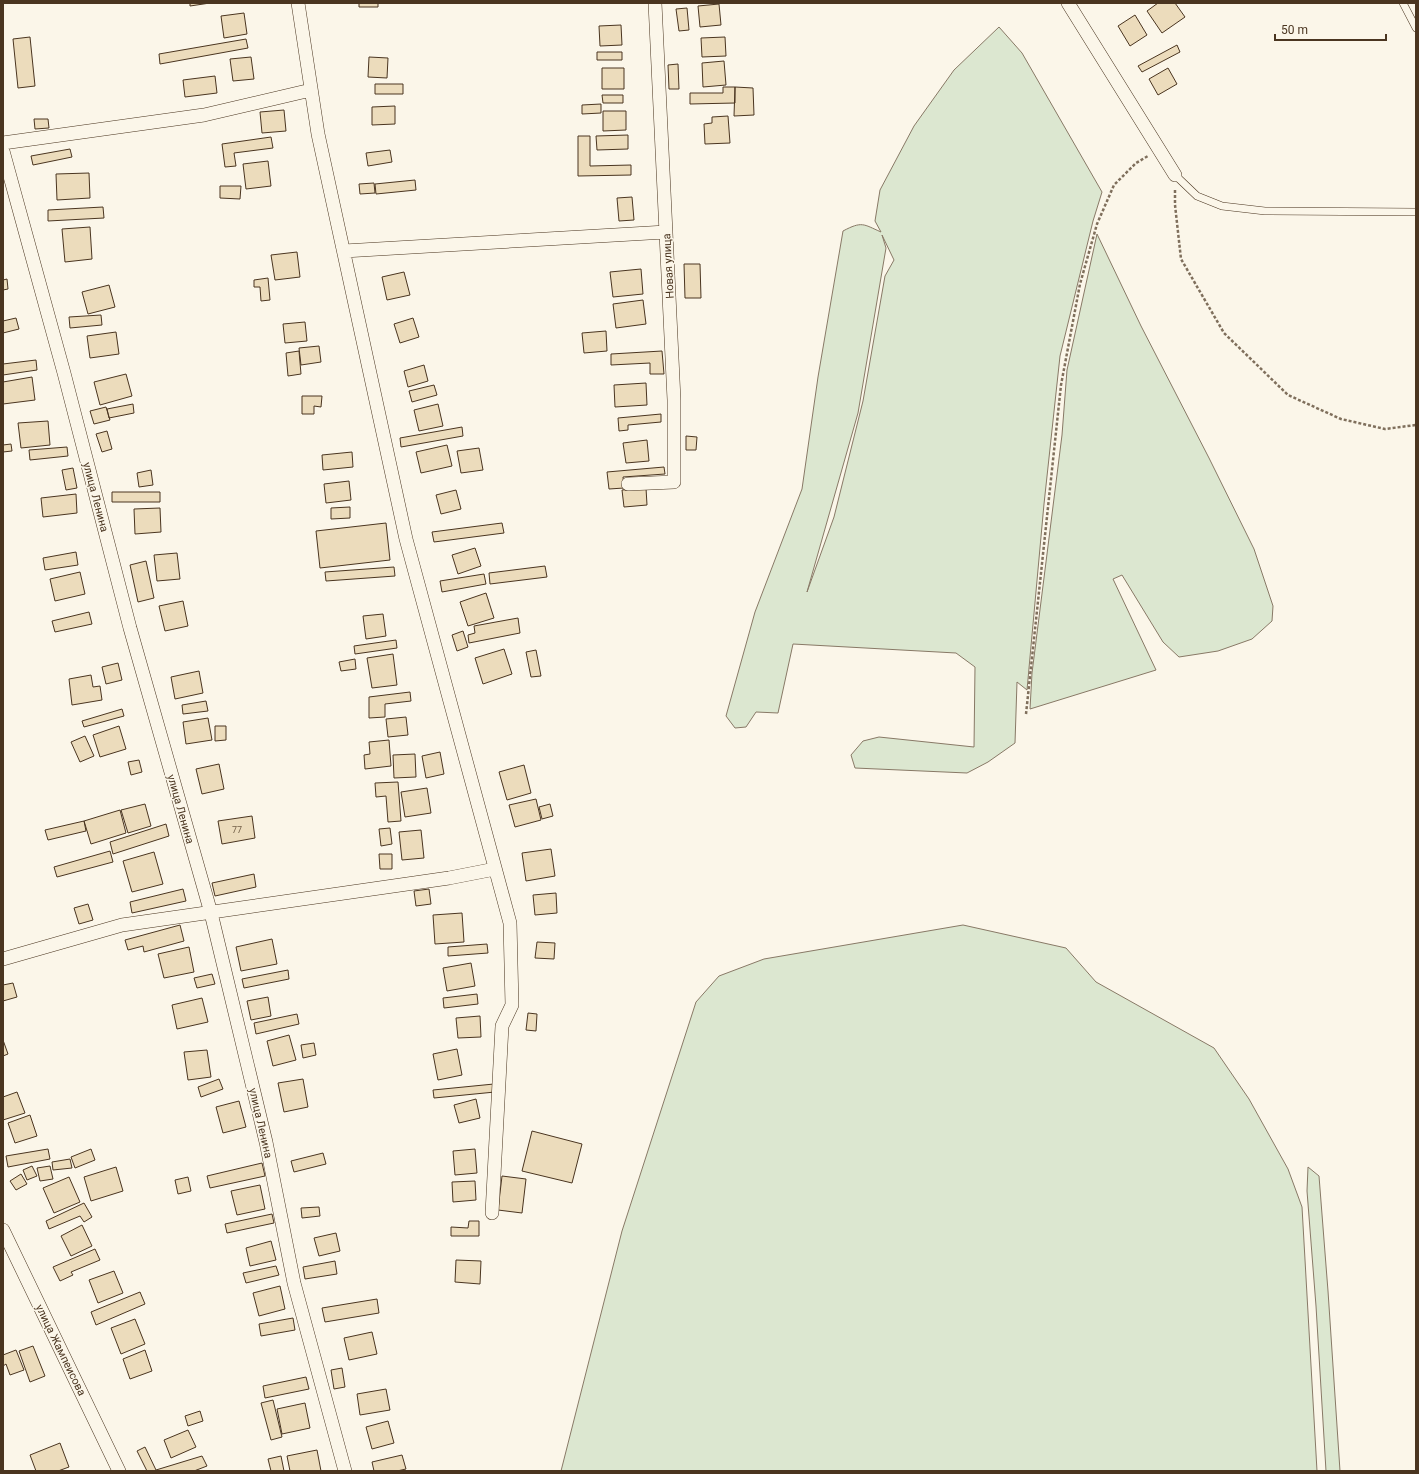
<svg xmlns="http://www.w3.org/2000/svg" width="1419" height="1474" font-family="Roboto,sans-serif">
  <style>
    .green { fill: #dce7d0; stroke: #887966; fill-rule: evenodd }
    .building { fill: #ecdcbc; stroke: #4a3520 }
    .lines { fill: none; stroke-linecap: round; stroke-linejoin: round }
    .lane-casing { stroke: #4a3520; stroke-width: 8 }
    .street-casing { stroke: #4a3520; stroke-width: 14 }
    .path { stroke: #7f6f5c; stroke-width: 2.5; stroke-dasharray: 3 2; stroke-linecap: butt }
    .lane { stroke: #fbf6e9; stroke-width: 7 }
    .street { stroke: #fbf6e9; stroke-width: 13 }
    .labels { text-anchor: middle; stroke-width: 3; stroke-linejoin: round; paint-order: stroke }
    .number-label { font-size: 9px; fill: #725f47 }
    .street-label { font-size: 11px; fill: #4a3520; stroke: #fbf6e9 }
  </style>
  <rect width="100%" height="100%" fill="#fbf6e9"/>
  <path class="green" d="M999 27 1022 53 1102 192 1093 221 1060 356 1044 504 1027 690 1017 682 1015 743 988 762 967 773 855 768 851 755 863 741 879 737 974 747 975 667 956 653 793 644 778 713 756 712 746 727 735 728 726 716 755 612 802 489 818 377 843 231C862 221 863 224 881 232L875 221 880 190 914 126 954 70ZM882 235 894 260 885 276 863 401 834 517 807 592 858 413 886 248Z
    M1097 234 1141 326 1209 458 1254 549 1273 606 1272 621 1252 639 1218 651 1179 657 1163 642 1122 575 1113 579 1156 670 1030 709 1032 673 1062 435 1067 370Z
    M963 925 1066 948 1096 982 1214 1048 1249 1099 1288 1169 1302 1207 1317 1471H561L622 1231 696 1002 719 976 764 959Z
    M1308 1167 1319 1176 1328 1291 1340 1471H1326L1316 1306 1307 1191Z"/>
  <path class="building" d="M190 3H210L190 6Z
    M359 3H378V7H359Z
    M1158 3H1175L1185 17 1162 33 1147 11Z
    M719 4 721 25 700 27 698 6Z
    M687 8 689 30 679 31 676 9Z
    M244 13 247 34 224 38 221 16Z
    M1135 15 1147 35 1130 46 1118 26Z
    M621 25 622 45 600 46 599 26Z
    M30 37 35 86 18 88 13 39Z
    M725 37 726 56 702 57 701 38Z
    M246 39 248 48 160 64 159 54Z
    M1177 45 1180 52 1142 72 1138 66Z
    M597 52H622V60H597Z
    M251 57 254 79 233 81 230 59Z
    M369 57 388 58 387 78 368 77Z
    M724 61 726 85 703 87 702 63Z
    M678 64 679 89H669L668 65Z
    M602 68H624V89H602Z
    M1168 68 1177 84 1158 95 1149 79Z
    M215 76 217 93 185 97 183 80Z
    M375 84H403V94H375Z
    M723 87H735V103L690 104V93H723Z
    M735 87 753 88 754 115 734 116Z
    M602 95H623V103H603Z
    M601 104V113L582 114V105Z
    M395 106V124L372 125V107Z
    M284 110 286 131 262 133 260 112Z
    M603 111H626V130L603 131Z
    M728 116 730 143 705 144 704 124 712 123V117Z
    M34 119H48L49 128 35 129Z
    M628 135V149L597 150 596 136Z
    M578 136H590V166L631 165V175L578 176Z
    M271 137 273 148 234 153 236 166 225 167 222 144Z
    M70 149 72 157 33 165 31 156Z
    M390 150 392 162 368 166 366 153Z
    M268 161 271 186 246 189 243 164Z
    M89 173 90 198 57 200 56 174Z
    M415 180 416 190 376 194 375 184Z
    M374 183 375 193 360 194 359 184Z
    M220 186H241L240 199 220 198Z
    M632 197 634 220 619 221 617 198Z
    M103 207 104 218 48 221V210Z
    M90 227 92 259 65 262 62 229Z
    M297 252 300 277 275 280 271 255Z
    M684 264H700L701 298H685Z
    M641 269 643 294 613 297 610 272Z
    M404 272 410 295 387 300 382 277Z
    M268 278 270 300 261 301 260 287H254V280Z
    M7 279 8 289 3 290V280Z
    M109 285 115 307 88 314 82 292Z
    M643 300 646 324 616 328 613 304Z
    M101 315 102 325 70 328 69 317Z
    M16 318 19 329 3 333V321Z
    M413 318 419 337 400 343 394 324Z
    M305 322 307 341 285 343 283 324Z
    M606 331 607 351 584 353 582 333Z
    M116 332 119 354 90 358 87 336Z
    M319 346 321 362 301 365 299 348Z
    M299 351 301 374 288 376 286 353Z
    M662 351 664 374H650V363L611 365V354Z
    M36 360 37 370 3 375V364Z
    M424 365 428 381 408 387 404 371Z
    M126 374 132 396 100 405 94 382Z
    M32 377 35 400 3 404V382Z
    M646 383 647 405 615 407 614 385Z
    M434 385 437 395 412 402 409 391Z
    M302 396H322L321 407 314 406V414H302Z
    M133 404 134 413 109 418 107 409Z
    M438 404 443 426 419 431 414 410Z
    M106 407 110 420 94 424 90 411Z
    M661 414V422L628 425V430L619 431 618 418Z
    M48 421 50 445 21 448 18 423Z
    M462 427 463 436 401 447 400 438Z
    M107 431 112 449 102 452 96 434Z
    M686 436 697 437 696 450H686Z
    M647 440 649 461 626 463 623 443Z
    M11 444 12 451 3 452V445Z
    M447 445 452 466 421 473 416 452Z
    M67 447 68 456 30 460 29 450Z
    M479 448 483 470 461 473 457 451Z
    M352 452 353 467 323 470 322 455Z
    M664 467 665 474 623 477 624 488 609 489 607 472Z
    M73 468 77 488 66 490 62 470Z
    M151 470 153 485 139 487 137 473Z
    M349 481 351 500 326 503 324 484Z
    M646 488 647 505 624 507 622 490Z
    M456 490 461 509 441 514 436 495Z
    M112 492H160V502H112Z
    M76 494 77 513 43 517 41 498Z
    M350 507V518L331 519V508Z
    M160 508 161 532 135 534 134 509Z
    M386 523 390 560 320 568 316 531Z
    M502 523 504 533 434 542 432 532Z
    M475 548 481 566 458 574 452 555Z
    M76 552 78 565 45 570 43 558Z
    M177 553 180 579 157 581 154 555Z
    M146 561 154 598 138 602 130 565Z
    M545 566 547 577 490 584 489 573Z
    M394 567 395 576 326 581 325 572Z
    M80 572 85 594 55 601 50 579Z
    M484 574 486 584 442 592 440 581Z
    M486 593 494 618 468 626 460 602Z
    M183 601 188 626 165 631 159 606Z
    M89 612 92 624 55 632 52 621Z
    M383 614 386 636 366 639 363 616Z
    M518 618 520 633 469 643 468 635 475 633 474 626Z
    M463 631 468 647 457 651 452 635Z
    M396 640 397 648 355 654 354 646Z
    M504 649 512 674 483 684 475 658Z
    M536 650 541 676 531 677 526 652Z
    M393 654 397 685 372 688 367 658Z
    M355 659 356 669 341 671 339 662Z
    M118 663 122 680 106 684 102 667Z
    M199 671 203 693 175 699 171 677Z
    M91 675 93 687 100 686 102 700 72 705 69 679Z
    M410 692 411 701 385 704V717L369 718V697Z
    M206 701 208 711 183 714 182 705Z
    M122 709 124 716 84 727 82 721Z
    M406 717 408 735 388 737 386 719Z
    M208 718 212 740 186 744 183 722Z
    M119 726 126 749 100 757 93 735Z
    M215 726H226V740L215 741Z
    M85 736 94 756 80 762 71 742Z
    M389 740 391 766 365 769 364 755 370 754 369 742Z
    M440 752 444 774 426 778 422 756Z
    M415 754 416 777 394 778 393 755Z
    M139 760 142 772 131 775 128 762Z
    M219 764 224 789 202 794 196 769Z
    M524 765 531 793 507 800 499 772Z
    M398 782 401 821 388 822 386 796 376 797 375 783Z
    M427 788 431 813 405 817 401 792Z
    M536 799 541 820 515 827 509 805Z
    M145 804 151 826 128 833 121 810Z
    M550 804 553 816 542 819 539 807Z
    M120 810 126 833 91 844 84 821Z
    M252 816 255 838 222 844 218 821Z
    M84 821 86 831 48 840 45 830Z
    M166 824 169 836 113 854 110 842Z
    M390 828 392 844 381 846 379 829Z
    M421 830 424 858 402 860 399 832Z
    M551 849 555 876 526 881 522 853Z
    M110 851 113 862 57 877 54 867Z
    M154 852 163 884 132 892 123 861Z
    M379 854H392V869H380Z
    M254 874 256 887 215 896 212 883Z
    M183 889 186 901 132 913 130 902Z
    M429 889 431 904 416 906 414 891Z
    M556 893 557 913 535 915 533 895Z
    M88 904 93 920 79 924 74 908Z
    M462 913 464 942 435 944 433 915Z
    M180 925 184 941 144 952 143 946 128 950 125 940Z
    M272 939 277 964 241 971 236 947Z
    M537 942 555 943 554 959 535 958Z
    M487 944 488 953 448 956V947Z
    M189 947 194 972 164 978 158 954Z
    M471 963 475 986 447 991 443 968Z
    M288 970 289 979 244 988 242 979Z
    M212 974 215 984 197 988 194 978Z
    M13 983 17 997 3 1001V985Z
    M477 994 478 1004 444 1008 443 998Z
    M268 997 271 1016 251 1020 247 1001Z
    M202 998 208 1022 177 1029 172 1005Z
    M528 1013 537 1014 536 1031 526 1030Z
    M297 1014 299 1024 256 1034 254 1023Z
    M480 1016 481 1037 458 1038 456 1018Z
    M289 1035 296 1060 273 1066 267 1041Z
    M3 1040 8 1054 3 1056Z
    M314 1043 316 1055 303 1058 301 1045Z
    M457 1049 462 1075 438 1080 433 1054Z
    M207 1050 211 1077 188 1080 184 1052Z
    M219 1079 223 1089 201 1097 198 1087Z
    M303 1079 308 1107 284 1112 278 1083Z
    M494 1084 495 1092 434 1098 433 1090Z
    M17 1092 25 1113 3 1120V1097Z
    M476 1099 480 1118 459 1123 454 1105Z
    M239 1101 246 1127 223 1133 216 1107Z
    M30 1115 37 1136 15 1143 8 1123Z
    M532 1131 582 1144 572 1183 522 1171Z
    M48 1149 50 1159 8 1167 6 1156Z
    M91 1149 95 1160 75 1168 71 1157Z
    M475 1149 477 1173 455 1175 453 1151Z
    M323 1153 326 1164 294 1172 291 1161Z
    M70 1159 72 1168 53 1170 52 1162Z
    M262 1163 265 1176 210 1188 207 1176Z
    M32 1166 37 1176 27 1180 23 1170Z
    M50 1166 53 1179 40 1181 37 1168Z
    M116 1167 123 1191 91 1201 84 1177Z
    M21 1174 27 1184 16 1190 10 1181Z
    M502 1176 526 1179 522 1213 498 1210Z
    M69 1177 80 1202 54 1213 43 1188Z
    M188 1177 191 1191 178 1194 175 1180Z
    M475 1181 476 1200 453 1202 452 1182Z
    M260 1185 265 1209 237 1215 231 1191Z
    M84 1203 92 1217 84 1222 80 1216 49 1229 46 1221Z
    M319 1207 320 1216 302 1218 301 1208Z
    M272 1214 274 1223 227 1233 225 1224Z
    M469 1221H479V1236H451V1227L468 1228Z
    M82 1225 92 1246 71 1256 61 1236Z
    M336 1233 340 1251 319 1256 314 1238Z
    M271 1241 276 1260 250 1266 246 1248Z
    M95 1249 100 1260 71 1272 73 1275 60 1281 53 1267Z
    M456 1260 481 1261 480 1284 455 1282Z
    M335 1261 337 1274 305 1279 303 1267Z
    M276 1266 279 1275 246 1283 243 1273Z
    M114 1271 123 1293 98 1303 89 1280Z
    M280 1286 285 1309 259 1316 253 1293Z
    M140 1292 145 1304 96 1325 91 1312Z
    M377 1299 379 1313 325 1322 322 1308Z
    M293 1318 295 1330 261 1336 259 1324Z
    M135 1319 145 1344 121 1354 111 1328Z
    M372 1332 377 1354 349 1360 344 1338Z
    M33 1346 45 1376 30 1382 19 1351Z
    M16 1350 24 1370 10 1375 6 1364 3 1366V1355Z
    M145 1350 152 1371 130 1379 123 1359Z
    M342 1368 345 1387 334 1389 331 1370Z
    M306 1377 309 1389 265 1398 263 1386Z
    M386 1389 390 1410 360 1415 357 1394Z
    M273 1400 282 1437 271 1440 261 1403Z
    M305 1403 310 1428 282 1434 277 1409Z
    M200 1411 203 1421 188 1426 185 1416Z
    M388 1421 394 1443 372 1449 366 1427Z
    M188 1430 196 1447 171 1458 164 1440Z
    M60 1443 69 1467 58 1471H36L30 1455Z
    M145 1447 156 1470 202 1456 207 1466 194 1471H147L137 1451Z
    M317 1450 321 1471H290L287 1456Z
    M402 1455 406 1469 397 1471H374L372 1462Z
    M281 1456 284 1471H271L268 1459Z"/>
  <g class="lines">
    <defs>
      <path id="lane" d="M1403 3 1416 28
        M1175 175 1197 196 1222 206 1265 211 1416 212"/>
      <path id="street" d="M298 3 318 134 406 539 510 923 512 1005 502 1026 492 1213
        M1068 3 1175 175
        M3 143 204 115 311 90
        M3 151 64 373 130 628 211 913 266 1142 294 1283 345 1471
        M344 251 666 232
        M628 484 674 482V400L655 3
        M3 959 122 925 449 878 495 869
        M3 1230 119 1471"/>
    </defs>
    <use href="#lane" class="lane-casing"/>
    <use href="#street" class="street-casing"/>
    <path class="path" d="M1175 190V205L1181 259 1224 333 1288 395 1341 419 1385 429 1416 425
      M1026 714 1061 385 1080 284 1097 224 1114 185 1136 163 1148 156"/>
    <use href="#lane" class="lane"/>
    <use href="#street" class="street"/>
  </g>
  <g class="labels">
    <g class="number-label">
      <text x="237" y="833">77</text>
    </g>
    <g class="street-label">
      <text transform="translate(668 266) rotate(-93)" y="4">Новая улица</text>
      <text transform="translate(96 497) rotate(75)" y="4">улица Ленина</text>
      <text transform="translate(181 809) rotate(74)" y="4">улица Ленина</text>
      <text transform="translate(261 1123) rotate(77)" y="4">улица Ленина</text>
      <text transform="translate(61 1350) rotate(64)" y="4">улица Жампеисова</text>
    </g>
  </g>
  <rect width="1419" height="1474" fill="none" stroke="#4a3520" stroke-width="8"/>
  <path d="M1275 34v6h111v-6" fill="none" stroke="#4a3520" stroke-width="2"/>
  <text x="1281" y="34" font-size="12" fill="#4a3520" stroke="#fbf6e9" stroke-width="3" paint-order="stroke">50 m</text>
</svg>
